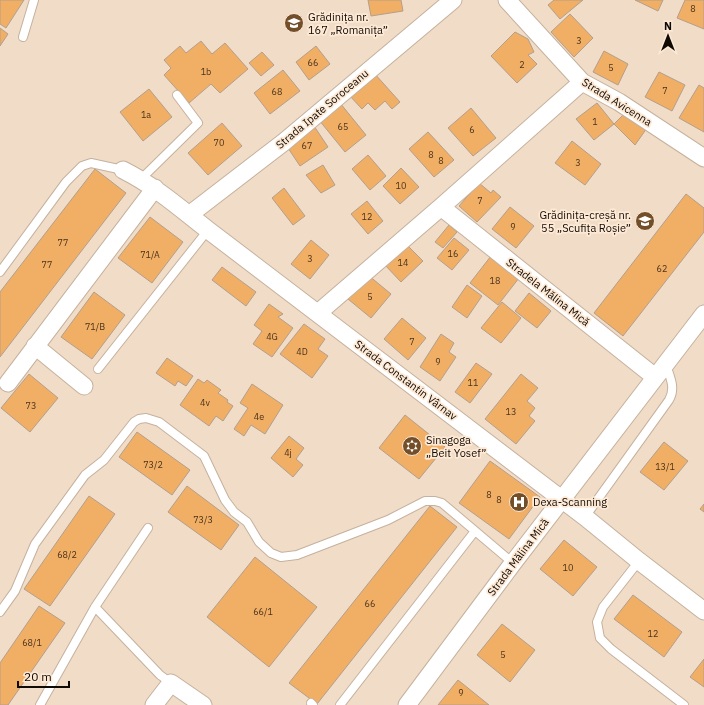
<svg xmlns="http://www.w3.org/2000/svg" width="704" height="705" font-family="'IBM Plex Sans',sans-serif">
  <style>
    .building { fill: #f1ae65; stroke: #b39f8c }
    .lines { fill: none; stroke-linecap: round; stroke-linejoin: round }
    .lane-casing { stroke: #c5b19d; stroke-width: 10 }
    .street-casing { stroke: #c5b19d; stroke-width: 19 }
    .lane { stroke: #fff; stroke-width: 8 }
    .street { stroke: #fff; stroke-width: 17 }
    .labels { text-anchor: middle; stroke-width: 3.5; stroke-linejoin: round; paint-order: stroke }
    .number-label { font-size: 9px; fill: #48331c }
    .poi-label { font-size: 11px; fill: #100a04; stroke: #fee9d5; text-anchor: start }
    .street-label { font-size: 11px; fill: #100a04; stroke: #fee9d5 }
  </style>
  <rect width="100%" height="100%" fill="#f1dcc8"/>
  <path class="building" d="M0 0H24L6 28 0 24Z
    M368 0H401L403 11 371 16Z
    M554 0H583L560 19 548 5Z
    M635 0H663L658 11Z
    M685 0H704V29L677 18Z
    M570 14 593 38 574 57 551 32Z
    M0 28 8 34 0 46Z
    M515 32 528 39 534 52 528 55 537 64 517 83 491 56Z
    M201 41 212 54 225 43 248 69 220 93 211 84 189 103 164 75 171 68 164 60 180 46 186 53Z
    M316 46 330 64 309 80 296 62Z
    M604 51 628 64 618 85 593 72Z
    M262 52 274 65 261 76 249 63Z
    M283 70 300 91 270 114 254 93Z
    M659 72 685 85 672 111 645 97Z
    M374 73 400 102 392 109 385 101 375 110 368 103 362 109 349 95Z
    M699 85 704 88V132L679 118Z
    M149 89 172 117 143 141 120 112Z
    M340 103 366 135 345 152 319 120Z
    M597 103 614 124 594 140 576 119Z
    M471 108 496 138 473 156 448 128Z
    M624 114 647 128 635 145 614 124Z
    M222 123 242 146 208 175 188 153Z
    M314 126 328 147 300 166 286 145Z
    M428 132 454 160 434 177 409 149Z
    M572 141 601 164 585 185 555 163Z
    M368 155 386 176 370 190 352 169Z
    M323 165 335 185 321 193 306 175Z
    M401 168 419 187 400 204 383 186Z
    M95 169 126 193 0 357V292Z
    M479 183 491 193 493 190 501 197 477 222 459 206Z
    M284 188 305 216 293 225 272 198Z
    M686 194 704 208V232L623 336 594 313Z
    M367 201 383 221 368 234 351 214Z
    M510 207 534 226 516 248 492 229Z
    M150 217 183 242 152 283 118 258Z
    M449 225 457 232 443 248 435 242Z
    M454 238 469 250 452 270 437 258Z
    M311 240 329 255 310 279 291 264Z
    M406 244 423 261 401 282 384 264Z
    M491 256 519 278 498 305 470 283Z
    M222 267 256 292 246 306 212 280Z
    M368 275 391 294 371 318 348 299Z
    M467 285 482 296 467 318 452 307Z
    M94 292 125 315 92 359 61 337Z
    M529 293 551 311 537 328 515 311Z
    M502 302 521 318 501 343 481 328Z
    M269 304 283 314 278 317 293 328 272 357 253 344 262 331 254 325Z
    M402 318 426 338 408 360 384 339Z
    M304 324 325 339 318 349 328 356 312 378 280 354Z
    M441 334 454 343 449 352 456 357 440 381 420 367Z
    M167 358 193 376 186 386 178 381 175 386 156 373Z
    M476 363 492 374 470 403 455 392Z
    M29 374 58 398 30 432 1 408Z
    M521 374 538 388 527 401 535 408 529 416 535 421 516 444 485 419Z
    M198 379 204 383 207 380 221 390 218 393 228 400 227 402 233 406 223 421 216 416 209 426 180 405Z
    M252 384 283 405 265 434 251 425 244 436 234 429 248 408 240 403Z
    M405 415 445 447 419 479 379 448Z
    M137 432 190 470 172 495 119 457Z
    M289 436 304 448 296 459 303 465 293 477 271 458Z
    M664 442 688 461 664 490 640 472Z
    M490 461 540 497 509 539 459 503Z
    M187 486 239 525 221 550 168 512Z
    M89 496 115 514 50 606 24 589Z
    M704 504V512L700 509Z
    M430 506 457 527 317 704 289 683Z
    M564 540 597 567 573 596 540 569Z
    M255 557 317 607 269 667 207 617Z
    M633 595 682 632 664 657 614 619Z
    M39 606 65 623 8 705H0V663Z
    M502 624 535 650 510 682 477 655Z
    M704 659V687L690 677Z
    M458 680 489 705H438Z"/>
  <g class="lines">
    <defs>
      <path id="lane" d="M23 37 34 0
        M141 179 198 123 177 95
        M0 272 66 182 82 166 91 163 123 170
        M98 369 208 230
        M585 517 669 400C676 388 670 377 666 365
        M639 561 603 607 597 622 600 638 611 649 684 705
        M95 607 160 675 171 683
        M0 612 15 591 35 544 85 475 104 460 134 422 139 419 146 418 159 422 204 456 225 500 234 512 247 522 259 542 271 553 281 557 297 555 388 520 425 501H435L442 503 513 563
        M311 703 313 705
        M40 705 95 607 148 528
        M340 705 475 531"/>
      <path id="street" d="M507 0 582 82 619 102 704 158
        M123 170C155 186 181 209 208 230L585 517 639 561 704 611
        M441 207 655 377
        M189 215 284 142 453 0
        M318 313 441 207 582 82
        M35 346 84 386
        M8 383 155 188
        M154 705 171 683 203 705
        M407 705 513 563 704 314"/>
    </defs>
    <use href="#lane" class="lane-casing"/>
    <use href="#street" class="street-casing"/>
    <use href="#lane" class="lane"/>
    <use href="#street" class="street"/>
  </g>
  <defs>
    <symbol id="school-disc" viewBox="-11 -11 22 22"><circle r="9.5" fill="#734f29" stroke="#fee9d5"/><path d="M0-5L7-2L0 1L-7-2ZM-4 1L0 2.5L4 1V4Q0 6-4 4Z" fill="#fff"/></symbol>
    <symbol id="synagogue-disc" viewBox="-11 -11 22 22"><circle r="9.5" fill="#734f29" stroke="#fee9d5"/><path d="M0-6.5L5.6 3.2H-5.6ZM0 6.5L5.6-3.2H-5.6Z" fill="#fff"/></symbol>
    <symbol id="hospital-disc" viewBox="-11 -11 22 22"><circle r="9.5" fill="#734f29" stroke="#fee9d5"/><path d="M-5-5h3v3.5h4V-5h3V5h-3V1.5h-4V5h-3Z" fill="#fff"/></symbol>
  </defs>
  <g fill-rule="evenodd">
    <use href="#school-disc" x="283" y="12" width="22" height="22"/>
    <use href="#school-disc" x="634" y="210" width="22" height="22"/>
    <use href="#synagogue-disc" x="401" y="435" width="22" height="22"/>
    <use href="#hospital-disc" x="508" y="491" width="22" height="22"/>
  </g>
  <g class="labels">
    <g class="number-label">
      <text x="693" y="12">8</text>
      <text x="579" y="44">3</text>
      <text x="313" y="66">66</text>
      <text x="522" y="68">2</text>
      <text x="611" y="71">5</text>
      <text x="206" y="75">1b</text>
      <text x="665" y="94">7</text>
      <text x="277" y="95">68</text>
      <text x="146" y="118">1a</text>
      <text x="595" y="125">1</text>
      <text x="343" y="130">65</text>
      <text x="472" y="133">6</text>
      <text x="219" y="146">70</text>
      <text x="307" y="149">67</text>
      <text x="431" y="158">8</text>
      <text x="441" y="164">8</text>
      <text x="578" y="166">3</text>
      <text x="401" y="189">10</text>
      <text x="480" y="204">7</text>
      <text x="367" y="220">12</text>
      <text x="513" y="230">9</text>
      <text x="63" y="246">77</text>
      <text x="453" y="257">16</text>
      <text x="150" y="258">71/A</text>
      <text x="310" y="262">3</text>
      <text x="403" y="266">14</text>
      <text x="47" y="268">77</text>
      <text x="662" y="272">62</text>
      <text x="495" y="284">18</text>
      <text x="370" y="300">5</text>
      <text x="95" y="330">71/B</text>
      <text x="272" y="340">4G</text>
      <text x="412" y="345">7</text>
      <text x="302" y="355">4D</text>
      <text x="438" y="365">9</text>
      <text x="473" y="386">11</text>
      <text x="205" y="406">4v</text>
      <text x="31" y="409">73</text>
      <text x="511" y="415">13</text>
      <text x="259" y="420">4e</text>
      <text x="288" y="456">4j</text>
      <text x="153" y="468">73/2</text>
      <text x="665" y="470">13/1</text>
      <text x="489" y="498">8</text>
      <text x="499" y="503">8</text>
      <text x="203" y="523">73/3</text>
      <text x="67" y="558">68/2</text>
      <text x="568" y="571">10</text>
      <text x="370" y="607">66</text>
      <text x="263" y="615">66/1</text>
      <text x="653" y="637">12</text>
      <text x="32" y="646">68/1</text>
      <text x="503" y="658">5</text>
      <text x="461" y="696">9</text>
    </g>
    <g class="poi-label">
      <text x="308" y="21">Grădinița nr.<tspan x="308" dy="13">167 „Romanița”</tspan></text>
      <text x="631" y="219" text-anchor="end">Grădinița-creșă nr.<tspan x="631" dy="13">55 „Scufița Roșie”</tspan></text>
      <text x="426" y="444">Sinagoga<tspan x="426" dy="13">„Beit Yosef”</tspan></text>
      <text x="533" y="506">Dexa-Scanning</text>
    </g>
    <g class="street-label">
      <text transform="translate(617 102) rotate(32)" y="4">Strada Avicenna</text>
      <text transform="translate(322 109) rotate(-40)" y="4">Strada Ipate Soroceanu</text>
      <text transform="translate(548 292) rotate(38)" y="4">Stradela Mălina Mică</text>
      <text transform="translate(406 380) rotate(37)" y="4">Strada Constantin Vârnav</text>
      <text transform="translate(518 557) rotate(-53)" y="4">Strada Mălina Mică</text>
    </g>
  </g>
  <g transform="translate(668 36)" stroke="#fee9d5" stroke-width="3" paint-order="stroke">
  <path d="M0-3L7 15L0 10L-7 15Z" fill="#100a04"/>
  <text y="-6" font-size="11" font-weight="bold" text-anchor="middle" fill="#100a04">N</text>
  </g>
  <path d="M18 681v6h51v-6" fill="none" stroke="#100a04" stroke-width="2"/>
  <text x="24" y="681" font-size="12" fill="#100a04" stroke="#fee9d5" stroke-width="3" paint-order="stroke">20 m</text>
</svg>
